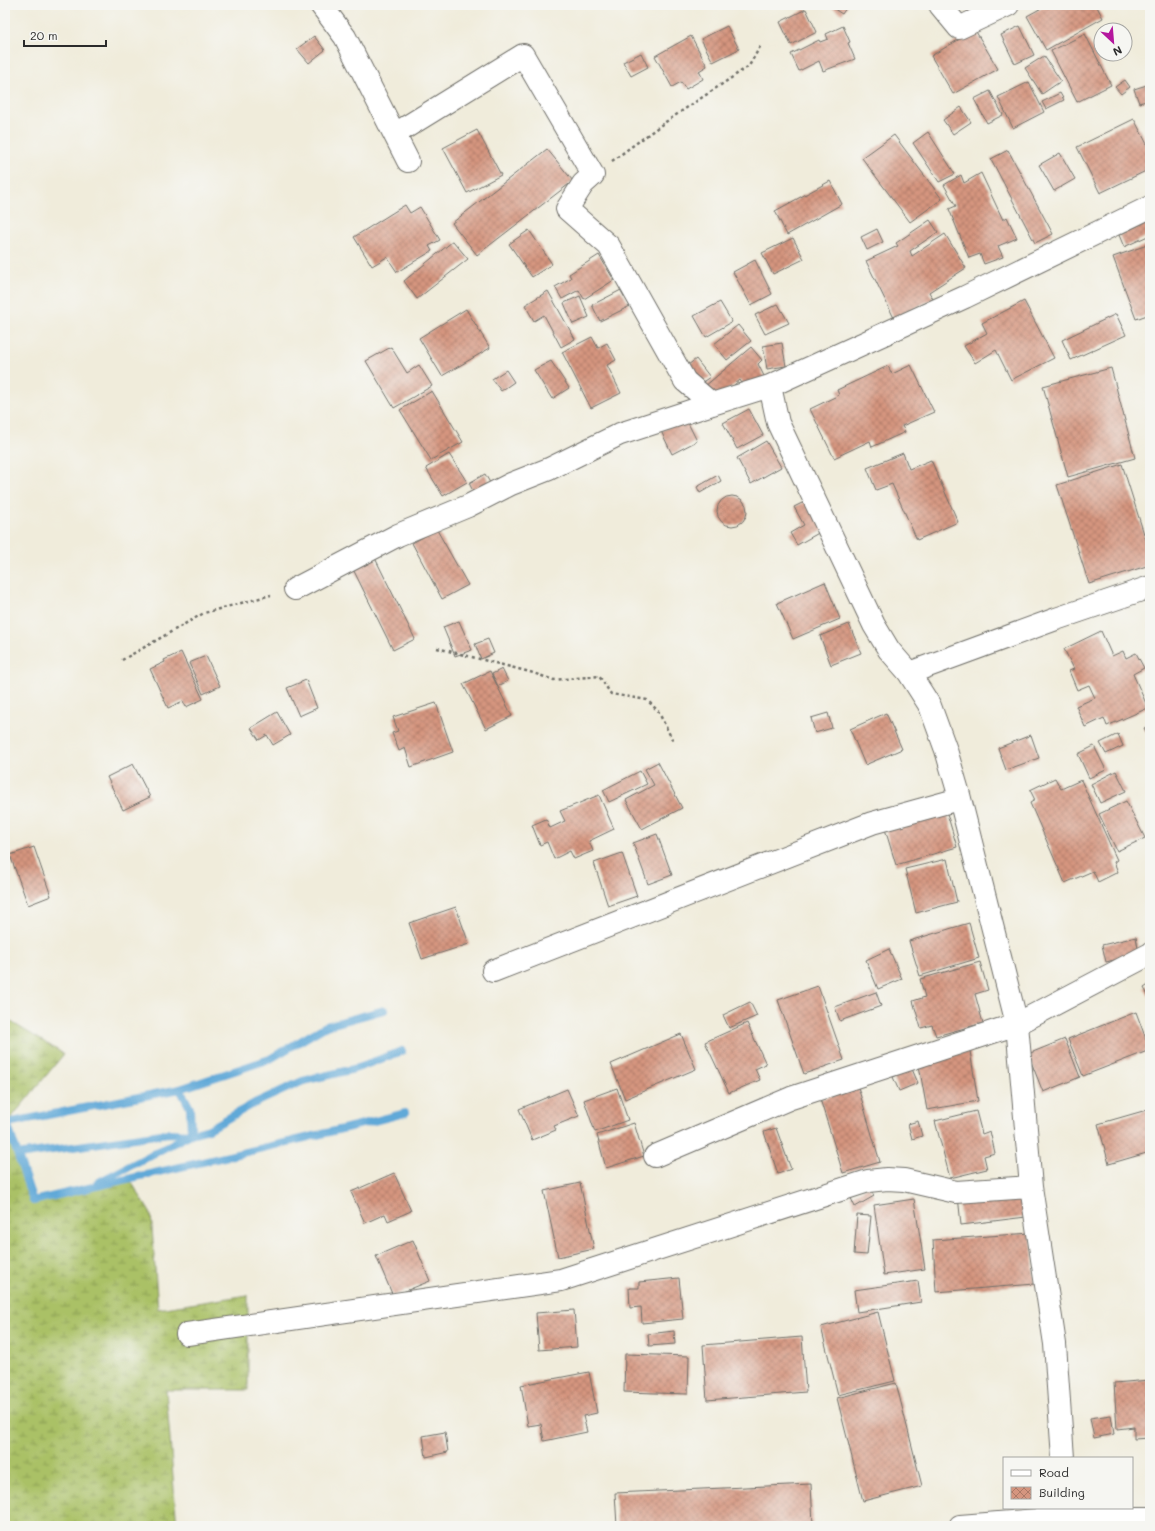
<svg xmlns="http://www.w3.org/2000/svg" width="1155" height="1531" font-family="Mali,sans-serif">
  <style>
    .wetland { fill: url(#wetland-marsh); stroke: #6a7648 }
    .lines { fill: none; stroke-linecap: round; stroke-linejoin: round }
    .stream { stroke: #61a9d8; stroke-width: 8 }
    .building { fill: url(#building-cross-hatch) }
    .street-casing { stroke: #706f69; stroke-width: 24 }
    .path { stroke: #706f69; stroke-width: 2.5; stroke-dasharray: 3 3; stroke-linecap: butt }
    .street { stroke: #fff; stroke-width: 22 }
  </style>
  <defs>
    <pattern id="wetland-marsh" width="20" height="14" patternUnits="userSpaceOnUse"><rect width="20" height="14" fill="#aac166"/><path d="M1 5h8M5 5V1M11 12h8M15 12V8" fill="none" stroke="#8b9d54"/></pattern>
    <pattern id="building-cross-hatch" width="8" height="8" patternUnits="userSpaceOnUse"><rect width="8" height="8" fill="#d5957f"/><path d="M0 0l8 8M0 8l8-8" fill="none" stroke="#ad7a68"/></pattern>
  </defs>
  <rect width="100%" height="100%" fill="#f6f6f2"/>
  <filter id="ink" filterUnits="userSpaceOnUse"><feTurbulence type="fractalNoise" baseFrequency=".025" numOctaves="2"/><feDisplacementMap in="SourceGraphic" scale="8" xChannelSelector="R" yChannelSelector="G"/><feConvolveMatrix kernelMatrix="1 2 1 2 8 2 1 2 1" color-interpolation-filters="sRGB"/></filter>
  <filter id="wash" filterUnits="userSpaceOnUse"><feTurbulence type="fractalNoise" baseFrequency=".012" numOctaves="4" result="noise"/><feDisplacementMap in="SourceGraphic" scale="16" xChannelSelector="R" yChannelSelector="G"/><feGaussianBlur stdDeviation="0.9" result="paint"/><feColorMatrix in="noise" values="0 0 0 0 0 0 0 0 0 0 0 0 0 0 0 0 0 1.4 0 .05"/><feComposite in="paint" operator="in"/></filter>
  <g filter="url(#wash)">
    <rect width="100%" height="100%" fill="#f0ecdb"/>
    <path class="wetland" d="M5 1016 13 1023 64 1054 7 1123 33 1201 129 1178 151 1214 158 1309 248 1295V1390H166L177 1526H5Z"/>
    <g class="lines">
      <path class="stream" d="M384 1010 326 1026 270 1059 180 1089 7 1123 33 1201C157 1171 282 1146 405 1113
        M18 1155 168 1133 191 1134 209 1129 255 1103 303 1081 354 1069 402 1051
        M97 1183 191 1134 190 1108 180 1089"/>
    </g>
    <g id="blocks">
      <path class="building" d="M828 5H848L842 14Z
        M964 5H984L970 14Z
        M1047 5H1096L1103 18 1046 50 1027 16Z
        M806 9 817 32 791 45 780 22Z
        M727 26 739 49 713 62 701 39Z
        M843 26 850 42 848 43 855 59 823 71 819 61 799 71 791 54 819 40 820 42 828 39 826 34Z
        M1020 26 1034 55 1015 64 1001 35Z
        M975 30 998 69 953 94 931 56Z
        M1085 34 1111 85 1077 102 1051 51Z
        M314 36 325 50 309 63 297 49Z
        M691 36 707 66 699 71 703 79 686 89 681 82 672 87 655 56Z
        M641 53 648 67 631 76 623 62Z
        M1044 56 1061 81 1042 94 1025 68Z
        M1125 80 1130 87 1121 94 1115 87Z
        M1029 82 1044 112 1013 128 998 97Z
        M1150 84V100L1139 103 1134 89Z
        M990 91 1003 115 987 123 974 99Z
        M1060 93 1064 100 1046 109 1042 102Z
        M961 107 971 122 953 134 943 120Z
        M1134 119 1150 150V169L1100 193 1077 147Z
        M477 130 501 175 467 193 443 148Z
        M928 132 955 174 939 182 913 143Z
        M894 135 942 199 910 222 862 158Z
        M547 149 573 181 477 255 452 223Z
        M1008 150 1053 234 1035 243 991 159Z
        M1060 153 1075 179 1054 191 1039 165Z
        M981 173 1003 220 1007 217 1017 238 998 246 1003 257 984 264 980 254 969 258 949 209 956 206 944 185 961 175 964 183Z
        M830 181 842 204 787 235 775 211Z
        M405 205 410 213 420 207 440 240 429 246 432 251 397 272 387 257 372 266 354 237Z
        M930 220 938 232 910 251 912 256 945 234 966 268 929 292 933 299 894 318 866 261 898 246 896 243Z
        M1150 220V235L1124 247 1119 235Z
        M877 229 883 242 867 250 861 237Z
        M529 230 552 264 532 277 509 244Z
        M793 238 804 259 773 274 762 253Z
        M453 241 468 259 417 299 404 281Z
        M1150 244V314L1136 319 1113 257Z
        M599 255 614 280 584 299 579 290 562 299 555 287 571 278 569 274Z
        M755 260 772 294 751 305 733 272Z
        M621 290 630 306 600 321 592 305Z
        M548 291 575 339 561 347 544 315 534 321 525 305Z
        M580 296 589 317 573 324 564 303Z
        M1024 301 1054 358 1011 380 996 350 975 363 964 346 987 333 982 323Z
        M720 302 732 322 706 337 694 316Z
        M778 304 789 323 765 334 755 315Z
        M466 309 490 348 442 376 419 338Z
        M1116 314 1126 335 1071 360 1062 340Z
        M738 325 751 341 727 360 714 344Z
        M592 337 598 348 607 343 616 360 607 365 621 393 591 408 562 352Z
        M782 343 786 366 767 369 763 346Z
        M391 347 407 373 419 365 432 386 394 408 366 361Z
        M751 347 762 360 758 364 765 378 745 389 740 380 716 400 704 387Z
        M696 359 710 377 701 383 688 365Z
        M551 361 569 388 552 399 534 370Z
        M911 365 934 412 902 426 905 432 872 447 870 441 834 458 810 409 839 395 837 390 888 366 892 374Z
        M1111 368 1135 458 1068 477 1043 386Z
        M506 370 514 382 501 391 492 379Z
        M432 391 463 442 431 460 400 410Z
        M749 409 763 435 737 449 723 423Z
        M686 419 697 441 672 454 661 431Z
        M766 441 781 467 751 484 737 458Z
        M903 453 909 469 931 460 958 522 917 540 892 484 876 490 867 468Z
        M449 454 467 482 443 496 426 468Z
        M1122 464 1150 553V565L1089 584 1057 485Z
        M485 474 493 488 476 497 469 483Z
        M718 475 721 481 700 493 697 487Z
        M717 511a15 15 0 1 1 30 0a15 15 0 1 1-30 0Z
        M808 500 824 530 797 545 790 533 804 525 794 507Z
        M437 530 468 585 442 599 412 543Z
        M372 552 415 639 393 650 350 563Z
        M825 582 840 619 793 639 777 603Z
        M459 621 472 650 455 656 443 627Z
        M849 624 861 653 831 665 820 636Z
        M1101 631 1112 656 1123 651 1126 658 1136 653 1144 668 1133 674 1148 708 1107 726 1104 718 1085 727 1076 706 1095 698 1089 685 1077 690 1069 671 1074 669 1064 649Z
        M488 639 494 653 481 659 475 644Z
        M181 652 203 699 186 707 183 701 168 708 150 669 165 662 164 660Z
        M206 656 220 686 203 694 189 663Z
        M502 669 508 681 498 686 492 674Z
        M490 671 512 716 486 729 463 684Z
        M306 680 317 708 299 716 287 688Z
        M436 703 453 752 411 767 405 748 399 751 392 733 398 731 393 717Z
        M277 712 290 735 273 745 267 735 259 740 251 728Z
        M828 713 832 728 815 733 811 718Z
        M886 713 902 749 865 765 850 729Z
        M1150 725V738L1144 728Z
        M1118 734 1123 746 1106 754 1100 743Z
        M1031 735 1039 758 1006 770 998 748Z
        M1094 746 1106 770 1089 778 1078 754Z
        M658 762 682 808 642 829 626 800 654 785 645 769Z
        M133 764 150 797 123 810 107 777Z
        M640 771 647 784 609 802 603 790Z
        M1116 771 1126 791 1100 803 1091 784Z
        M1055 778 1061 789 1081 780 1117 860 1114 862 1118 872 1098 882 1093 871 1065 883 1030 803 1035 800 1030 790Z
        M599 795 614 829 589 841 593 851 574 859 570 851 554 859 547 842 540 845 532 825 546 819 550 828 565 821 560 811Z
        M1126 801 1145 838 1117 851 1099 814Z
        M946 810 957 847 896 865 885 829Z
        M657 834 672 875 648 884 633 843Z
        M34 847 51 896 28 905 10 855Z
        M622 853 637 896 608 906 594 863Z
        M947 859 957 902 916 913 905 869Z
        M456 907 469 944 422 959 409 923Z
        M969 923 979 958 920 976 909 941Z
        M1136 937 1139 954 1106 962 1102 945Z
        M889 949 902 979 878 989 866 960Z
        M980 962 988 990 975 994 983 1023 936 1036 932 1025 921 1028 913 1001 925 997 920 979Z
        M1150 984V999L1144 988Z
        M818 986 844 1060 804 1074 778 1000Z
        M876 992 881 1006 840 1021 835 1007Z
        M750 1002 757 1016 729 1028 723 1015Z
        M1136 1012 1150 1050 1083 1076 1068 1039Z
        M747 1023 766 1064 755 1069 760 1080 729 1093 705 1042Z
        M681 1034 696 1069 625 1099 611 1064Z
        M1065 1039 1080 1077 1043 1092 1028 1054Z
        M970 1051 978 1101 927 1110 918 1060Z
        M912 1069 918 1083 899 1091 893 1077Z
        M858 1087 880 1162 843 1173 820 1099Z
        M617 1088 628 1120 595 1132 584 1100Z
        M567 1089 579 1116 554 1126 556 1130 532 1140 519 1109Z
        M1150 1109V1152L1109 1164 1098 1124Z
        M976 1111 982 1134 990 1131 995 1153 984 1156 987 1169 950 1178 935 1121Z
        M918 1121 922 1136 912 1139 908 1124Z
        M634 1123 644 1156 606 1168 597 1135Z
        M776 1128 791 1169 778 1174 764 1132Z
        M394 1173 411 1211 388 1221 385 1214 365 1223 351 1192Z
        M580 1183 594 1249 558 1257 544 1191Z
        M869 1186 874 1196 855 1207 850 1196Z
        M1023 1188 1026 1217 961 1225 958 1196Z
        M914 1199 925 1269 884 1275 874 1205Z
        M857 1215 871 1216 867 1255 854 1254Z
        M1031 1233 1035 1284 936 1292 933 1240Z
        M413 1240 430 1281 393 1296 376 1256Z
        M679 1278 683 1319 642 1323 641 1307 630 1308 629 1288H639V1282Z
        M918 1281 921 1302 857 1312 854 1290Z
        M574 1310 577 1347 539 1350 536 1313Z
        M878 1312 895 1381 838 1395 821 1327Z
        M674 1331 675 1344 649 1346 648 1334Z
        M802 1337 806 1392 707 1400 703 1345Z
        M625 1354 689 1356 688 1394 624 1392Z
        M589 1372 597 1413 583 1416 587 1432 544 1441 541 1424 528 1426 521 1385Z
        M1150 1380V1438L1134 1439V1427L1117 1429 1114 1383Z
        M896 1383 922 1486 863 1501 837 1398Z
        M1111 1415 1114 1434 1094 1438 1090 1418Z
        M445 1432 448 1452 426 1457 423 1436Z
        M811 1484 813 1525 617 1526 615 1493Z"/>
    </g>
  </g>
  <g filter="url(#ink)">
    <use href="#blocks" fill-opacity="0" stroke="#706f69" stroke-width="1"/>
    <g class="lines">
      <defs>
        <path id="street" d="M321 5 345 37 408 161
          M940 5 959 28 1008 5
          M395 134 523 55 593 175 583 184 567 209 609 246 685 381 712 404
          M770 386 778 423 874 625 889 650 909 673 1056 619 1150 587
          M295 589 398 535 468 506 511 484 549 469 620 434 712 404 770 386 965 297 1150 207
          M909 673 930 706 946 750 958 791 1017 1024 1031 1187 1055 1344 1063 1458
          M493 971 872 823 959 799
          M655 1156 791 1098 1017 1024 1150 954
          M187 1334 561 1280 868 1181 887 1179 904 1180 956 1192 1031 1187
          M1064 1508V1518H1150
          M960 1526 1064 1518"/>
      </defs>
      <use href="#street" class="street-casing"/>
      <path class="path" d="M612 161 661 125 749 66 761 45
        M437 648 530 672 554 680 599 676 611 694 647 700 658 711 673 741
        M122 660 204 613 271 595"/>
      <use href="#street" class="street"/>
    </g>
  </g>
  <rect width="1155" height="1531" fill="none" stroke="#f6f6f2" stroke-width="20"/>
  <rect x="1003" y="1457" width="130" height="52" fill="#f6f6f2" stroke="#a5a5a2"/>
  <rect x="1011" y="1470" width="20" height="6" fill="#ffffff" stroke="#a5a5a2"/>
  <text x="1039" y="1477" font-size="12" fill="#2b2b2b">Road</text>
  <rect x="1011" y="1487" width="20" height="12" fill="url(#building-cross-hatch)" stroke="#a5a5a2"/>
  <text x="1039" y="1497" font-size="12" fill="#2b2b2b">Building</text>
  <g transform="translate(1113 42) rotate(154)"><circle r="19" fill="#f6f6f2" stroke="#a5a5a2"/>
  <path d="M0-3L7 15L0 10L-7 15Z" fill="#b5179e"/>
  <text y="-6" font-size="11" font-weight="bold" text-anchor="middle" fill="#2b2b2b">N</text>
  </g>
  <path d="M24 40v6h82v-6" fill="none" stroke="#2b2b2b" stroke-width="2"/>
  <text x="30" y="40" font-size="12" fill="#2b2b2b" stroke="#f6f6f2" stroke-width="3" paint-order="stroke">20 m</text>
</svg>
